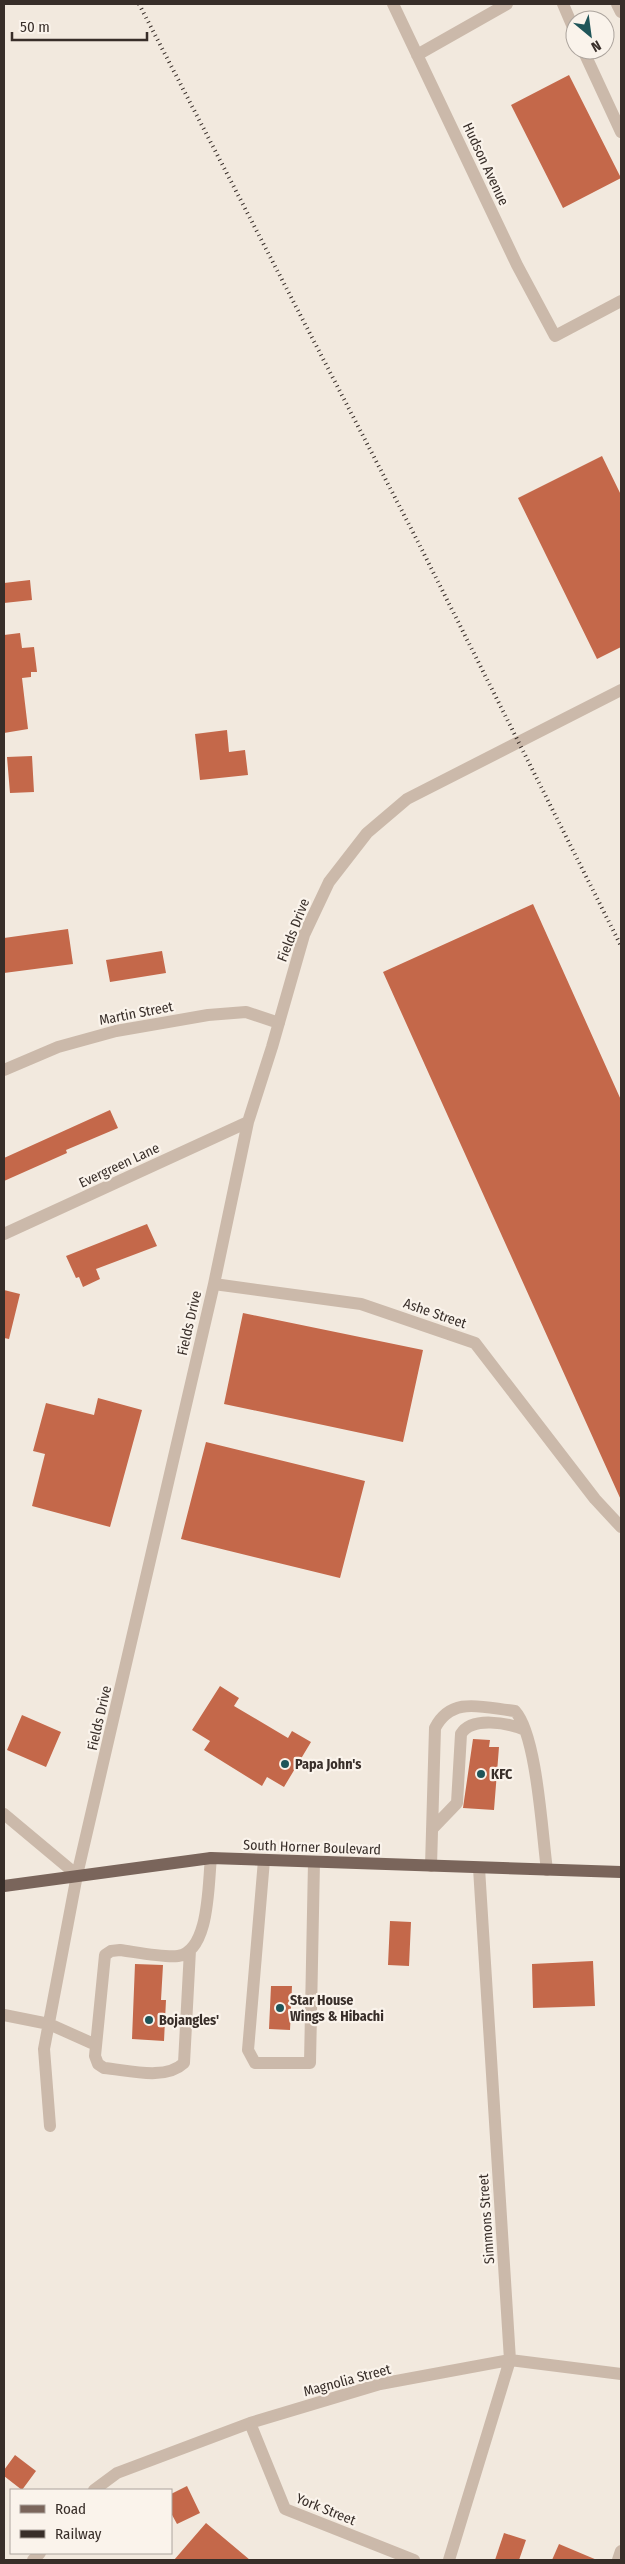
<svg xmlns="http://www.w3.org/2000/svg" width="625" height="2564" font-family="'Fira Sans Condensed',sans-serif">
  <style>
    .building { fill: #c4684a }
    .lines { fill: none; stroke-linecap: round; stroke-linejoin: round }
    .minor { stroke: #cbb9aa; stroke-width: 12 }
    .major { stroke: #7a655b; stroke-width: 12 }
    .rail { stroke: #382e29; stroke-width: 4; stroke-dasharray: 1 4; stroke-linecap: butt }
    .poi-dot { fill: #1f5559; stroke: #faf3eb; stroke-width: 2 }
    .labels { text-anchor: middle; stroke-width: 4.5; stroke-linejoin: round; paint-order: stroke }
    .street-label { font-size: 14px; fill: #382e29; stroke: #faf3eb }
    .poi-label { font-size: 14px; font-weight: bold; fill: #382e29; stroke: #faf3eb; text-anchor: start }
  </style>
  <rect width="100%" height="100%" fill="#f2e9de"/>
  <path class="building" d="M569 75 621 178 563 208 511 105Z
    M602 456 621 495V647L597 659 518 498Z
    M30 580 32 600 4 603V583Z
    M20 633 22 648 34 647 37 672H31V677L22 678 28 729 4 733V635Z
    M227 730 229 752 245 750 248 775 200 780 195 734Z
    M32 756 34 792 10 793 7 757Z
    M533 904 621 1100V1500L383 972Z
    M68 929 73 964 4 973V938Z
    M162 951 166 973 110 982 106 960Z
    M110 1110 118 1128 66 1150 67 1153 4 1181V1158Z
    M147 1224 157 1246 96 1269 100 1279 83 1287 79 1277 76 1278 66 1256Z
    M4 1290 20 1294 9 1339 4 1338Z
    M243 1313 423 1350 403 1442 224 1404Z
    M98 1398 142 1410 110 1527 32 1506 45 1454 33 1451 46 1403 94 1415Z
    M206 1442 365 1481 340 1578 181 1539Z
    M220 1686 239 1698 234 1706 288 1738 292 1731 311 1742 284 1787 267 1777 262 1786 204 1750 210 1741 192 1730Z
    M22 1715 61 1732 46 1767 7 1750Z
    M473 1739 490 1740 489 1747H499L494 1810 463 1808Z
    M390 1921 411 1922 409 1966 388 1965Z
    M593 1961 595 2006 533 2008 532 1964Z
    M135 1964 163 1965 161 2000H166L164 2041 132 2039Z
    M271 1986H292L290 2030 269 2029Z
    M15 2455 36 2471 22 2490 4 2476V2470Z
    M187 2486 200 2513 177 2524 171 2513V2494Z
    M206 2523 250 2560H174Z
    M504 2533 526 2540 519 2560H495Z
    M559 2544 597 2560H552Z"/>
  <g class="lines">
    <path class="minor" d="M393 4 517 265 555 336 621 301
      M563 4 575 32
      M617 4 621 12
      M583 50 621 132
      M417 55 507 4
      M4 1070 58 1047 116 1031 208 1015 246 1012 279 1023
      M4 1234 248 1122
      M214 1284 361 1304 475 1343 595 1499 621 1527
      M4 1814 77 1875
      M432 1829 457 1803 461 1734C472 1716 508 1723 525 1730
      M264 1860 248 2050 255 2063H310L314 1862
      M431 1866 435 1728C452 1695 484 1708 515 1711 537 1735 542 1834 547 1870
      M190 1950 184 2063C165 2081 128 2070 104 2068L98 2064 95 2056 105 1955 111 1951 120 1950C135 1952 165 1958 178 1956 210 1951 208 1883 211 1858
      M4 2015 49 2024 96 2045
      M50 2126 44 2049 77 1875 214 1284 248 1122 272 1047 304 935 329 882 367 833 407 799 621 690
      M250 2423 285 2509 414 2560
      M94 2490 117 2473 250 2423 380 2384 510 2360 621 2374
      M33 2560 40 2553
      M449 2560 510 2360 479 1868
      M618 2560 621 2551"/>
    <path class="major" d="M4 1886 211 1858 621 1872"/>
    <path class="rail" d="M139 4 417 540 621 946"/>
  </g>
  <g class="poi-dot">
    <circle cx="285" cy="1764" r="5"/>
    <circle cx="481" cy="1774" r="5"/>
    <circle cx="280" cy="2008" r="5"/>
    <circle cx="149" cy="2020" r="5"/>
  </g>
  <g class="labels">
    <g class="street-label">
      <text transform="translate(486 164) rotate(65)" y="5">Hudson Avenue</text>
      <text transform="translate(293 930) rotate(-69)" y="5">Fields Drive</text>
      <text transform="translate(136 1013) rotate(-11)" y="5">Martin Street</text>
      <text transform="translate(119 1165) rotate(-25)" y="5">Evergreen Lane</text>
      <text transform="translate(435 1313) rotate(19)" y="5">Ashe Street</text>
      <text transform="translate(189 1323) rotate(-77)" y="5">Fields Drive</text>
      <text transform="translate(99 1718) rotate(-77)" y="5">Fields Drive</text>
      <text transform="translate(312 1847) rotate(2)" y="5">South Horner Boulevard</text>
      <text transform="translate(486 2219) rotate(-94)" y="5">Simmons Street</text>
      <text transform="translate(347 2380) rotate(-15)" y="5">Magnolia Street</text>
      <text transform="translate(326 2509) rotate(22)" y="5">York Street</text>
    </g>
    <g class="poi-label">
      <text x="295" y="1769">Papa John's</text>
      <text x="491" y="1779">KFC</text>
      <text x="290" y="2005">Star House<tspan x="290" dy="16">Wings &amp; Hibachi</tspan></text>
      <text x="159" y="2025">Bojangles'</text>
    </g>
  </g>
  <rect width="625" height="2564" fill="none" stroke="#382e29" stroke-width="10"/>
  <rect x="10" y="2489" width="162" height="65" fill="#faf3eb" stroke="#aca49d"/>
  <rect x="20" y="2505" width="25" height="8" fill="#7a655b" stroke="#aca49d"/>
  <text x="55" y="2514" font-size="15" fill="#382e29">Road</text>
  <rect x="20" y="2530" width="25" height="8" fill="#382e29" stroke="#aca49d"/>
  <text x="55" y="2539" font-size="15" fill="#382e29">Railway</text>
  <g transform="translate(590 35) rotate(151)"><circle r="24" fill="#faf3eb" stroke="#aca49d"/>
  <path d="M0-4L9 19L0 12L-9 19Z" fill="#1f5559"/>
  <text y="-8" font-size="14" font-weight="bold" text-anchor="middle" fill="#382e29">N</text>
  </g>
  <path d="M12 32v8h135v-8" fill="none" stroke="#382e29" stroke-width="2.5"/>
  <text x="20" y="32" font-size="15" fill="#382e29" stroke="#faf3eb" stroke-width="4" paint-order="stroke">50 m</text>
</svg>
